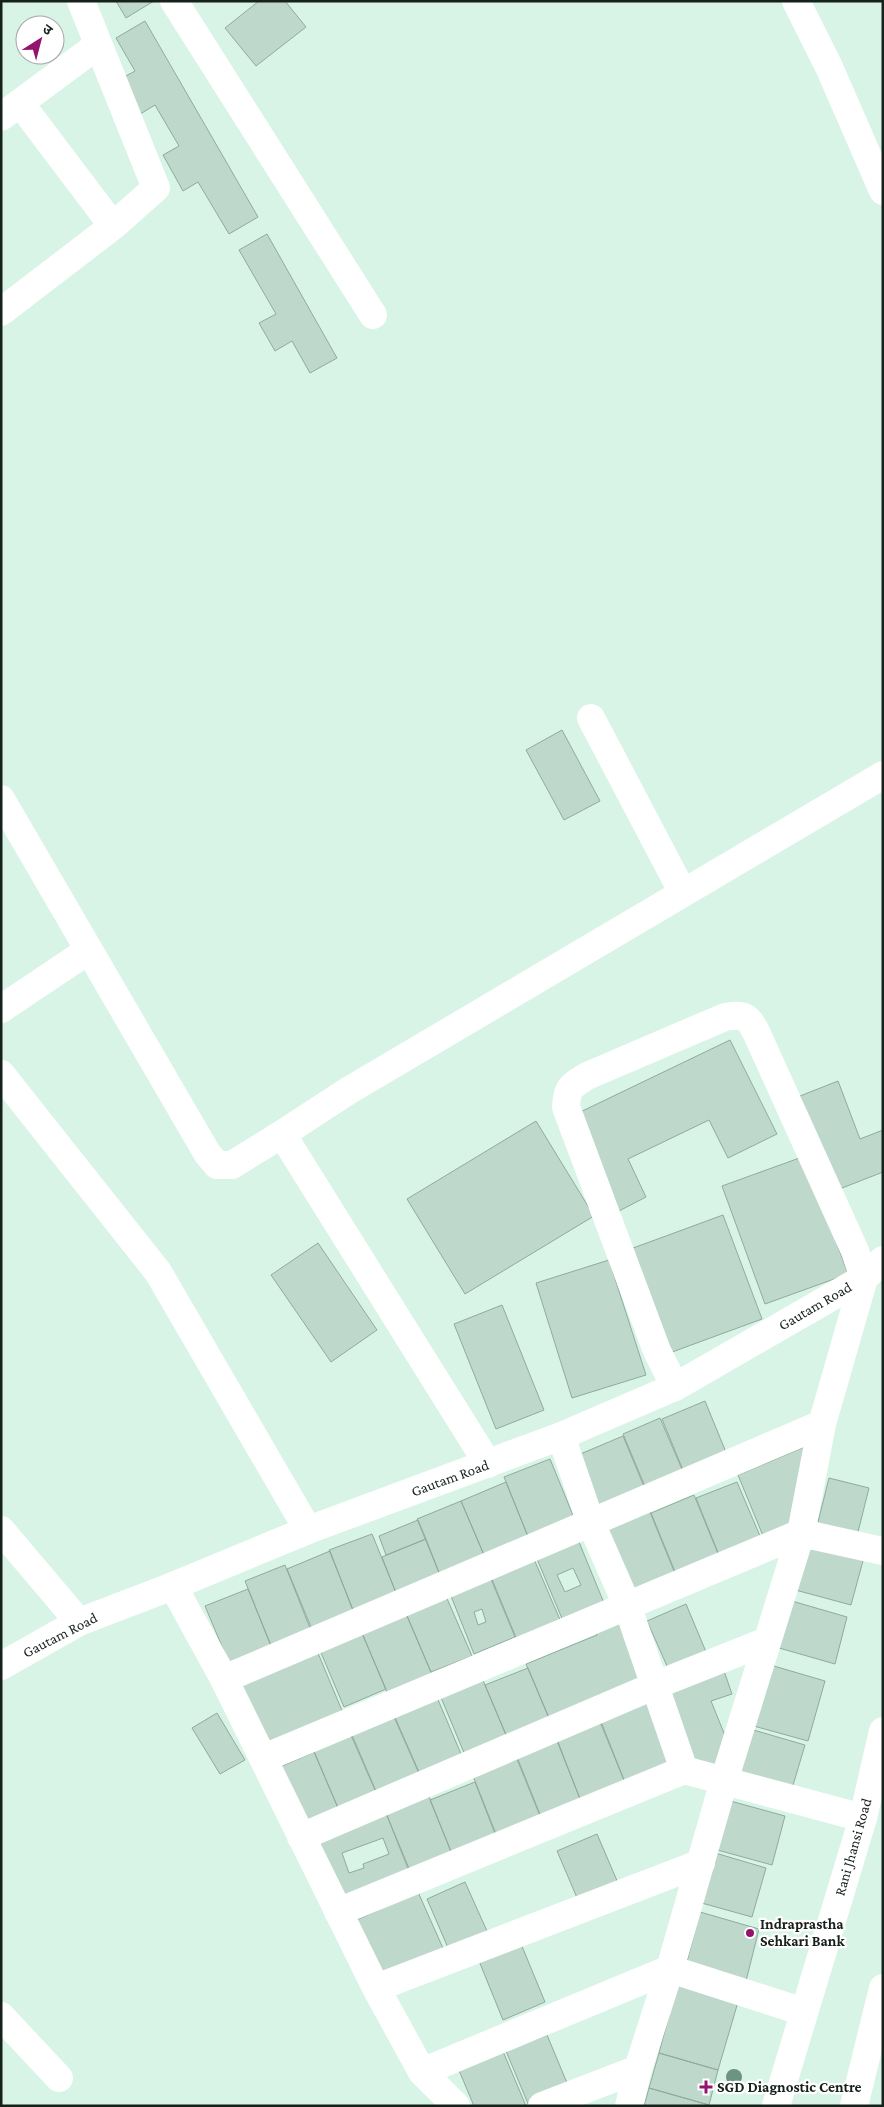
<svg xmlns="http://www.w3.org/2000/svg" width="884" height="2107" font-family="'Crimson Pro','Noto Sans Devanagari',serif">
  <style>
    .building { fill: #bed9cc; stroke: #90aa9e; fill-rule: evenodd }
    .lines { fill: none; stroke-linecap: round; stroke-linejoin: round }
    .street { stroke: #fff; stroke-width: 28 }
    .secondary { stroke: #fff; stroke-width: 28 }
    .tree { fill: #6c9484 }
    .poi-dot { fill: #94136d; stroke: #fff; stroke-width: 2 }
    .labels { text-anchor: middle; stroke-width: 4.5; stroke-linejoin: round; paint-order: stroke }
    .street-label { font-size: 15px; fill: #17211c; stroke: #fff }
    .poi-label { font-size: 15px; font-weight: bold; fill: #17211c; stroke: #fff; text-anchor: start }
  </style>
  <rect width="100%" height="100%" fill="#d8f4e6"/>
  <path class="building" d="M116 1H154L126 18Z
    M259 1H285L306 27 256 66 225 28Z
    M145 21 258 217 229 234 198 182 183 191 163 155 179 146 155 105 137 116 117 81 135 71 116 38Z
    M267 234 337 358 310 373 292 341 275 351 259 323 276 314 239 250Z
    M562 730 600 801 564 820 526 750Z
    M730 1040 777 1134 728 1158 709 1120 628 1159 646 1197 619 1211 572 1116Z
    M838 1081 860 1139 883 1130V1172L837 1190 800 1096Z
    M536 1121 594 1216 465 1294 407 1199Z
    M805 1156 848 1274 765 1304 722 1186Z
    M723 1215 762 1319 664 1355 625 1251Z
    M318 1243 377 1330 331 1362 271 1275Z
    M609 1260 646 1375 572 1398 536 1283Z
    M502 1305 544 1410 496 1429 454 1324Z
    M705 1401 730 1462 687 1480 662 1419Z
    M660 1418 687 1481 649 1496 623 1434Z
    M623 1436 648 1496 603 1514 578 1455Z
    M816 1442 791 1531 766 1543 738 1475Z
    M550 1459 577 1525 531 1544 504 1477Z
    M829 1478 869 1488 857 1536 817 1526Z
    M506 1482 531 1544 487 1562 461 1501Z
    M737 1482 763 1543 721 1560 696 1498Z
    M694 1495 721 1561 678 1579 651 1513Z
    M461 1501 487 1562 442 1580 417 1519Z
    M650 1512 676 1576 629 1595 603 1531Z
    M418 1520 426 1539 386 1555 379 1536Z
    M372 1534 399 1600 356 1617 329 1550Z
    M426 1539 442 1580 398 1598 382 1557Z
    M801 1539 864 1557 851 1605 788 1588Z
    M579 1542 604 1603 563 1621 537 1559ZM573 1568 581 1585 565 1592 557 1575Z
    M330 1551 355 1616 313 1632 287 1569Z
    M534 1559 561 1622 517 1640 491 1577Z
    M285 1565 312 1633 272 1648 245 1581Z
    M491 1579 515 1637 474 1654 451 1596ZM482 1609 486 1622 478 1625 474 1612Z
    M248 1589 273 1651 231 1668 205 1606Z
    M445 1594 472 1656 431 1672 405 1611Z
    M785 1599 847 1617 835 1664 772 1646Z
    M686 1604 709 1659 671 1675 647 1621Z
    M404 1609 433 1677 388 1695 360 1628Z
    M617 1619 644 1685 551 1723 526 1664 597 1635 594 1628Z
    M361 1631 386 1689 344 1707 319 1648Z
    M315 1646 343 1713 264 1746 235 1680Z
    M767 1664 825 1681 808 1741 750 1725Z
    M528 1668 552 1725 509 1742 485 1685Z
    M723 1668 732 1694 711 1701 730 1748 709 1771 696 1766 667 1690Z
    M482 1678 509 1742 467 1760 440 1695Z
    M436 1695 464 1761 422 1779 393 1713Z
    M647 1695 675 1766 626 1785 598 1714Z
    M391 1710 421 1778 378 1796 349 1728Z
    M217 1713 245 1760 220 1774 192 1728Z
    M598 1717 626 1785 581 1802 555 1734Z
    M750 1729 805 1745 791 1792 737 1776Z
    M350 1733 379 1799 341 1815 313 1749Z
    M557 1741 583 1806 543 1822 517 1757Z
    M314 1752 341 1815 307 1830 280 1767Z
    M517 1759 542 1821 498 1839 473 1776Z
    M475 1782 499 1844 455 1861 430 1800Z
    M428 1794 455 1862 413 1878 385 1811Z
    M723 1799 785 1816 772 1865 710 1848Z
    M386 1813 409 1871 342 1898 316 1842ZM383 1838 389 1854 363 1864 364 1868 349 1873 342 1853Z
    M597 1834 621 1890 581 1907 557 1851Z
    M712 1852 766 1868 752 1917 698 1902Z
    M465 1882 491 1940 452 1957 427 1899Z
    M418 1892 446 1955 378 1985 350 1923Z
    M700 1912 759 1929 746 1981 686 1965Z
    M519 1939 545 2002 503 2020 477 1956Z
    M677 1985 738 2002 718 2070 659 2053Z
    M547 2035 570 2090 529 2106 506 2051Z
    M502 2049 526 2106H474L458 2068Z
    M659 2053 718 2070 709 2105 649 2088Z
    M649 2088 709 2105V2106H644Z"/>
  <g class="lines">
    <path class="street" d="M174 1 373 315
      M796 1 829 67 883 191
      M20 103 113 226
      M1 117 98 45
      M1 312 113 226 156 188 81 1
      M591 718 683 893
      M1 799 207 1153 217 1165H232L282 1134 488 1464
      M1 1009 89 950
      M1 1074 158 1272 308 1530
      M282 1134 348 1091 883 775
      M561 1436 591 1523 627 1605 684 1770 863 1818
      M1 1530 79 1622
      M173 1586 224 1679 376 1988 422 2072 456 2106
      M224 1679 822 1424
      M264 1758 801 1533 883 1551
      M301 1837 656 1685 767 1641
      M338 1912 684 1770
      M376 1988 701 1863
      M1 2016 59 2078
      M422 2072 670 1969 804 2012
      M542 2106 638 2069
      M629 2106 638 2069 670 1969 724 1781 801 1533 822 1424 864 1278 855 1251 757 1034C748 1016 745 1014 725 1017L587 1076C571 1086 567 1087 566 1107L657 1351 675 1387"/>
    <path class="secondary" d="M1 1666 79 1622 173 1586 308 1530 561 1436 675 1387 864 1278 883 1260
      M776 2106 863 1818 883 1731
      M854 2106 883 1988"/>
  </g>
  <circle class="tree" cx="734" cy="2077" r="8"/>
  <g class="poi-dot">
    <circle cx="750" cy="1933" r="5"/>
    <path d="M703.5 2079.5h5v5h5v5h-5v5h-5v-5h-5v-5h5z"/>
  </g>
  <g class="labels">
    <g class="street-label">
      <text transform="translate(815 1306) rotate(-30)" y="5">Gautam Road</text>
      <text transform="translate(450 1478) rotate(-20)" y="5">Gautam Road</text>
      <text transform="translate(60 1635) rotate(-27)" y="5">Gautam Road</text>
      <text transform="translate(853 1847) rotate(-74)" y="5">Rani Jhansi Road</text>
    </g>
    <g class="poi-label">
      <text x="760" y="1929">Indraprastha<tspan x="760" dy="17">Sehkari Bank</tspan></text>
      <text x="717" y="2092">SGD Diagnostic Centre</text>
    </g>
  </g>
  <rect width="884" height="2107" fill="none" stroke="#17211c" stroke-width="5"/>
  <g transform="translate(40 40) rotate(36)"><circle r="24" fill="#ffffff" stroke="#a2a6a4"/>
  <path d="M0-4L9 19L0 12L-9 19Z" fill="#94136d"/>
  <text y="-8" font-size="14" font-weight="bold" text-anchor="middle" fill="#17211c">उ</text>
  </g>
</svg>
